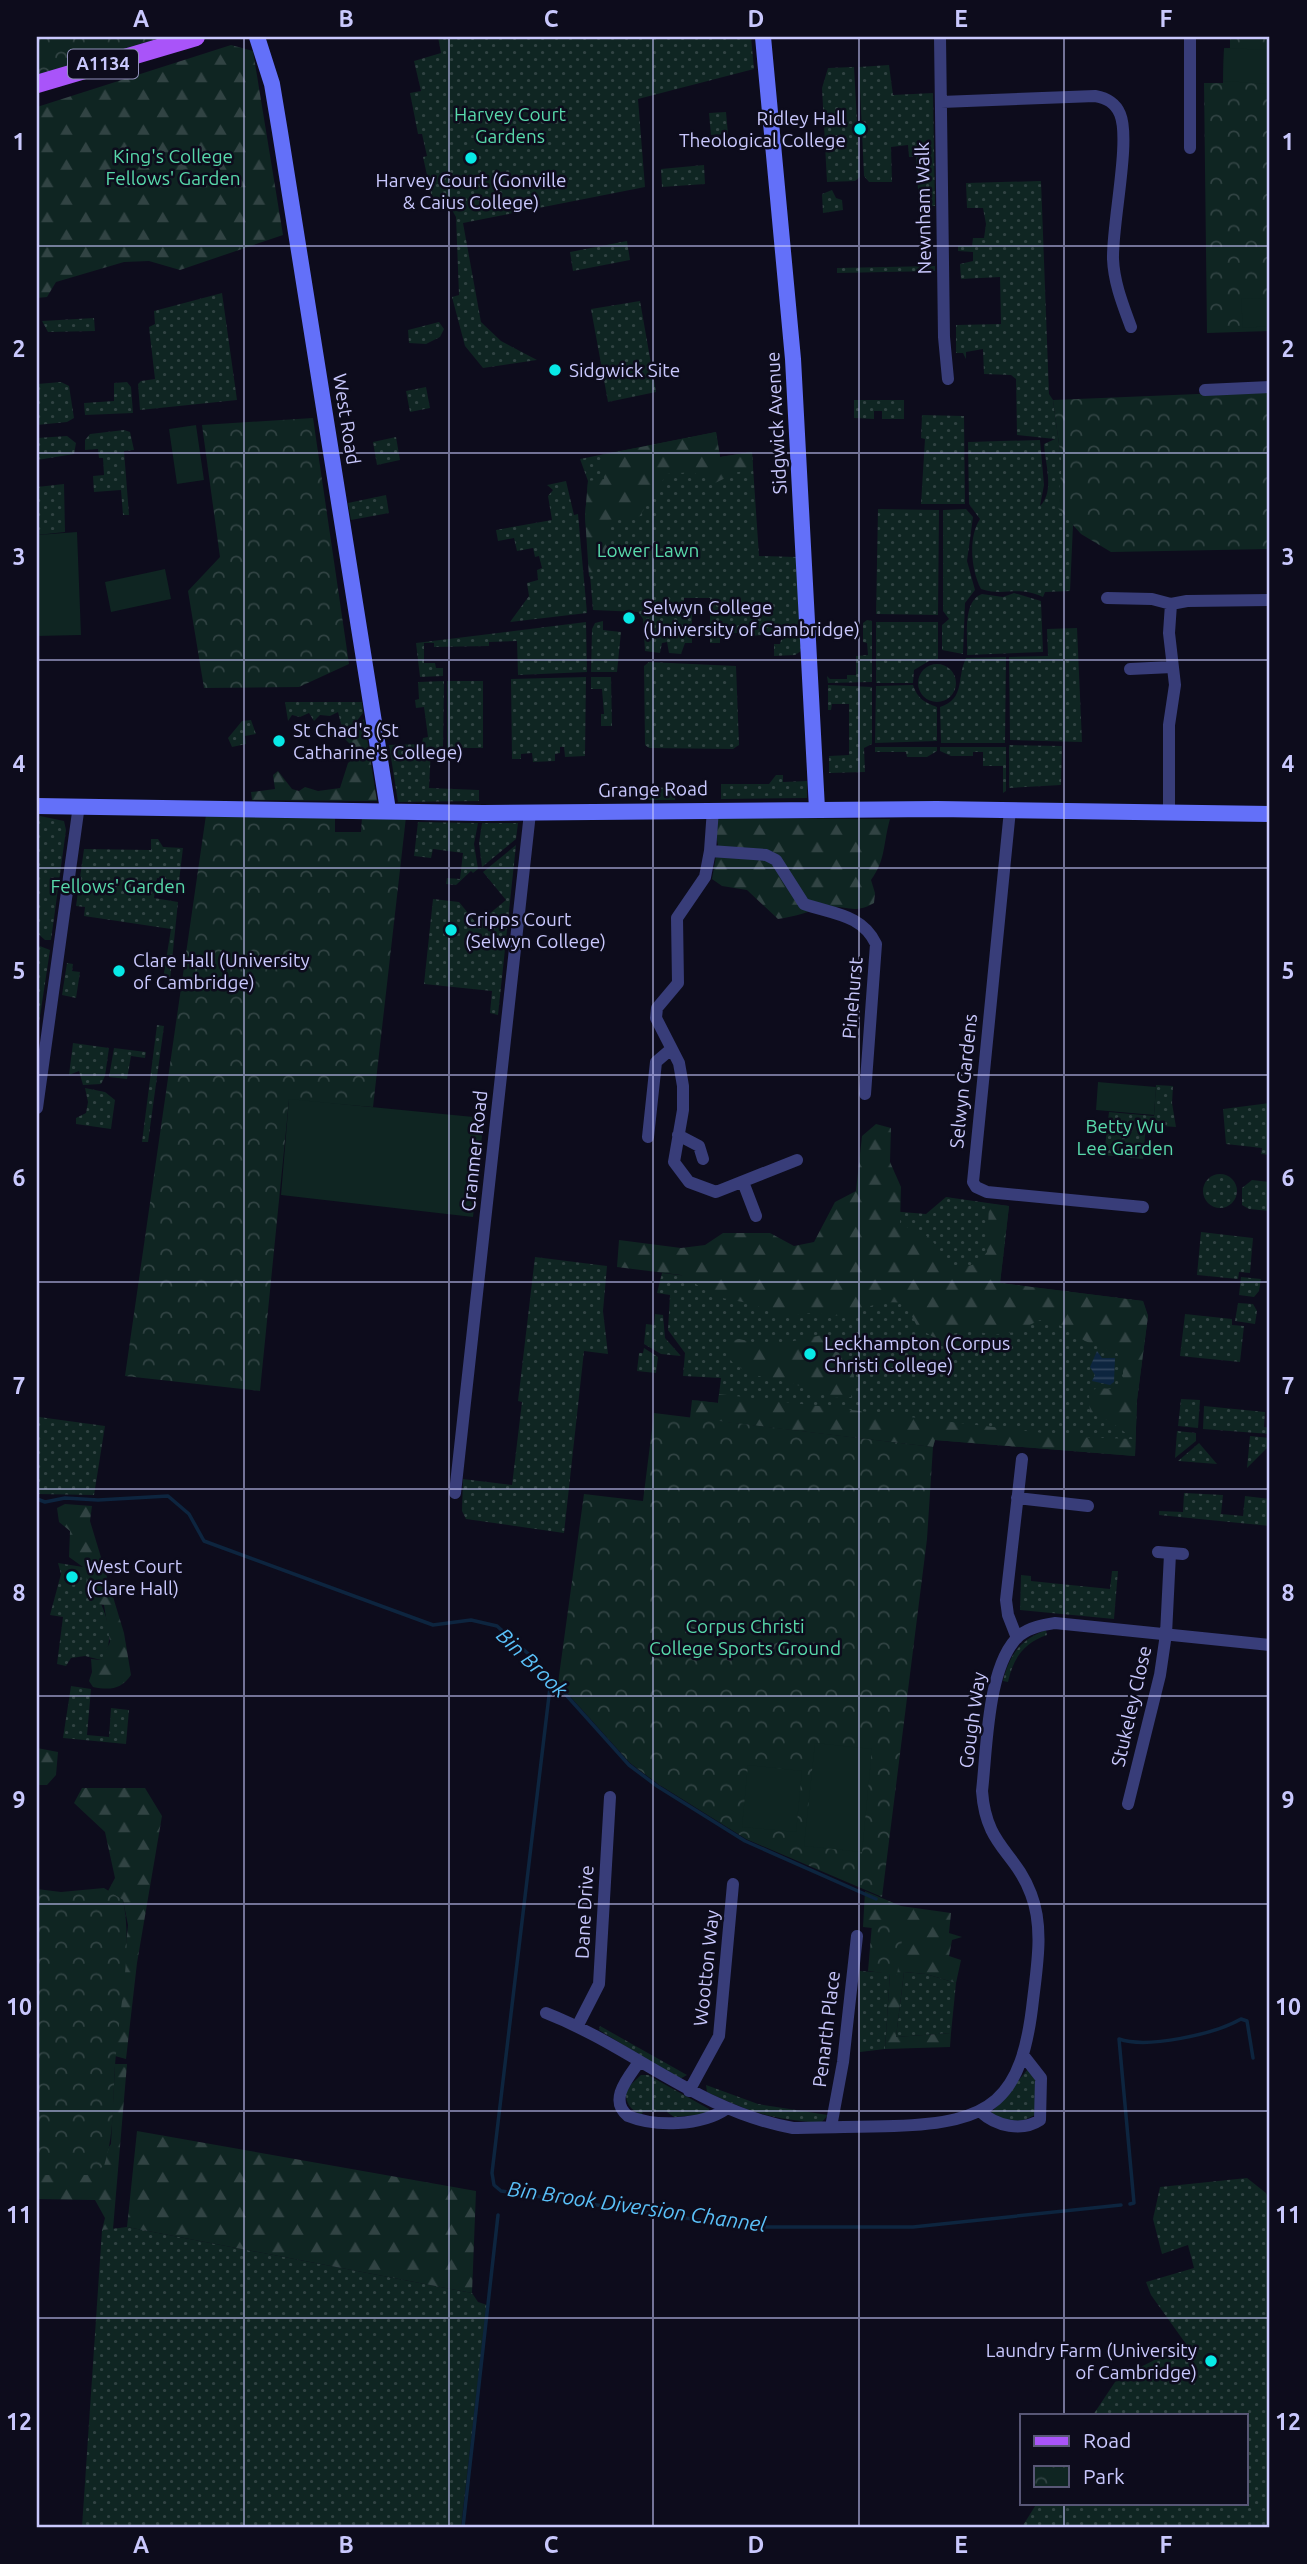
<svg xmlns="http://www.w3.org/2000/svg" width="1307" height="2564" font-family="Ubuntu,sans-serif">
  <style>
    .grass { fill: url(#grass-dots) }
    .forest { fill: url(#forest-firs) }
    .park { fill: url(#park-crowns) }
    .pitch { fill: #0f2522 }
    .water { fill: url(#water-rules) }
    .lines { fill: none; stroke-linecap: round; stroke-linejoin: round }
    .stream { stroke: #0d253f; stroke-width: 3.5 }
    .street { stroke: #383d79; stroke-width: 12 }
    .secondary { stroke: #6370f9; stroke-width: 16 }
    .primary { stroke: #a954f9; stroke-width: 18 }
    .grid { fill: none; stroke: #c9c8fd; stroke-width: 2; stroke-opacity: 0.55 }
    .poi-dot { fill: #08e9e7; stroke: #0d0c1c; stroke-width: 2.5 }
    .labels { text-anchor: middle; stroke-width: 5; stroke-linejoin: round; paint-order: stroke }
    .shield { fill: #0d0c1c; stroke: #9190ba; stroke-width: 2 }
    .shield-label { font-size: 18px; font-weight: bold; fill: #c9c8fd }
    .park-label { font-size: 19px; fill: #58d9ab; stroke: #0d0c1c }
    .poi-label { font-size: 19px; fill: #c9c8fd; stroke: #0d0c1c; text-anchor: start }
    .street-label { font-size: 19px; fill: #c9c8fd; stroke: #0d0c1c }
    .water-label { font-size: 21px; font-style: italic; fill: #5ac1f9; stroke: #0d0c1c }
    .neatline { fill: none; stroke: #c9c8fd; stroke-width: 2.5 }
    .grid-label { font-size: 23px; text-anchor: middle; font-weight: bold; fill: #c9c8fd }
  </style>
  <defs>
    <pattern id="grass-dots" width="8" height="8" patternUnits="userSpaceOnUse" patternTransform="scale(1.75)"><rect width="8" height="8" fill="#0f2522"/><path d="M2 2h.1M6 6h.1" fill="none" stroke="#314343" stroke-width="1.8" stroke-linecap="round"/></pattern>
    <pattern id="forest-firs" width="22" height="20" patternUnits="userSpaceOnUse" patternTransform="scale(1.75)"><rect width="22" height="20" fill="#0f2522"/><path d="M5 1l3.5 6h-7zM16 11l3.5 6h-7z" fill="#314343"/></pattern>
    <pattern id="park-crowns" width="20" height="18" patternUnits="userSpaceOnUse" patternTransform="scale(1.75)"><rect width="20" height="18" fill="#0f2522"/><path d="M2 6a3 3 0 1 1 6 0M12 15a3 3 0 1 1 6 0" fill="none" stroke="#314343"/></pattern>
    <pattern id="water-rules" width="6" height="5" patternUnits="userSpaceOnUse" patternTransform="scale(1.75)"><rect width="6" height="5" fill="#0d253f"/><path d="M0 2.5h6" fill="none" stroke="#2f435c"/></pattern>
  </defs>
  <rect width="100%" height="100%" fill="#0d0c1c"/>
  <path class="grass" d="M438 37H751L754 69 638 99 645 187 463 223 481 322 501 341 537 360 483 368 465 346 452 297 459 295 456 217 452 210 432 198 423 157 427 156 422 134H418L410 93 421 91 414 61 441 53Z
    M889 65 893 95 933 93 935 206H919L916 157H909L908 145 891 147 892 182H869L864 176 859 67Z
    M854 67 860 177 855 181 827 182 822 88 828 68Z
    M726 112 728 134 711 135 709 113Z
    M704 165 705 184 662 187 661 169Z
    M1041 181 1049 394 1053 400 1062 466 1058 506 1073 525 1070 591 1045 592 1043 597C1015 585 1006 597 981 589 971 570 968 537 980 519L969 504 968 442 1040 440 1044 485 1040 506C1055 491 1045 464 1044 444L1055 439 1017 435 1016 379 1011 375 984 374 983 349 966 352V359L963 353H956V325L1001 324 1000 277 961 279 960 264 973 261V252L958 251V246H972L973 238H984L986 224 983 208H967L966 183Z
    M832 190 836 198 842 200 843 210 823 213 822 194Z
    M627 241 630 260 573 271 570 252Z
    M935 266V271L837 273V268Z
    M222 293 237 400 140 410 138 384 141 381 155 379 149 327 155 324 154 311Z
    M640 301 656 392 608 402 591 309Z
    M94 318 95 331 48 332 42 321Z
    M439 322 444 329 440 337 426 344 409 343 408 330Z
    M61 382 69 386 74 418 67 422 37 425V384Z
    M127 382 131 387 133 413 85 415 84 403 114 401V383Z
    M426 387 430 408 410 412 406 391Z
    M854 400H904V419H882V411H874V419L854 418Z
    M922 415 964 416 965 504H921L925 439 921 438Z
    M124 430 130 432 134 450 124 451 129 515H123L121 490 94 492 93 476 104 475 103 458H99L98 449 85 450V440L90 434Z
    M716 432 720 457 752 452 759 556 797 557 801 651 795 655 774 656V644H780L781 640 784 639 782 628H774V634L751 636 750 633H734V627L724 624 720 627V643H710V598H684V611H692V643H685L681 654 669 653 667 642 662 643 660 653 645 651 643 619 638 612 593 610 585 516 588 481 580 459Z
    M67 436 76 443 74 454 37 460V438Z
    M396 437 400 460 377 465 373 442Z
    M566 481 574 515 578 514 587 613 510 622 529 596 527 583 538 580 537 570 542 568 539 556 535 557 533 548 517 551 514 538 498 541 496 530 552 520 548 496 553 490 547 485Z
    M64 484 65 532 37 535V487Z
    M386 495 389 513 351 520 348 503Z
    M878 509 939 510 938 615 876 614Z
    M966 509 973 517 967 561 975 590 965 603 963 654 942 650V625L949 619 943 611V510Z
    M1014 593 1041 601 1043 652 967 655C968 637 962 601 982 594L1003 597Z
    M867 620 872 621V682L828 683 827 676 830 679H847V675H856V656L868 655 867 643 863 642V623Z
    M603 621V630L621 632 617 672H591L592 629 595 623Z
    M586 622 587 672 518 675 517 641 489 642V646L434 647V643H424V663H435L436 668H443V676L420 677 416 643Z
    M876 622H938V659L929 661 914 670 913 683H876Z
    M1077 628 1082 742 1010 740 1009 657 1048 656 1047 629Z
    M1006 657 1005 743H941L940 707C966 698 956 679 966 658Z
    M649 662 736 666 739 745 733 749 649 748 645 745 644 666Z
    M918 683a19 19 0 1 1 38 0a19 19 0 1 1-38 0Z
    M586 677 585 756 565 757 564 747H560V753L555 754V761L533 762 532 753 521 754V759H512L511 679Z
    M591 677H611L612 726H601V714H604L602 689H591Z
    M444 681 443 748 431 749 429 788 479 790V801L398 802 389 745 422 744 423 738 428 737 424 707 416 708 415 700 419 699 418 682Z
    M447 681H483V748H447Z
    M828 685 872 687V744L864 748 865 772 829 773V756L849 755V704H832L831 710H828Z
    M913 685C918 699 924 702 937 707V741L875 743 876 686Z
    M285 702H362L363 713 349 731 339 732 342 728 338 712 330 716 320 715 314 721 309 713 300 717 292 715 288 721Z
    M251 720 256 734 245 736 246 744 232 747 228 738 242 721Z
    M1009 745 1062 746 1061 785 1009 788Z
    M875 747H937V751L927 757H907L906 752H875Z
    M940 747H1006V791L1003 793V766H983V752H973V756H951L940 751Z
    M776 775H783V782L807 781V798L721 799V784H769Z
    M640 787 675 788V800H640Z
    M40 816 64 821 66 830 51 940H45L37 933V819Z
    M418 822 478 823 474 844 478 869 473 873 471 871 456 885 446 884 447 878 460 879 463 853 433 849 431 858 414 856Z
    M482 823H518L516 839 482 867 479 843Z
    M151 839H158L163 847 183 848 179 881 157 878 154 898 178 902 170 980 163 979 171 929 84 916 85 907 76 906 84 849 151 850Z
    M516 845 498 1015 490 1013 492 991 424 984 433 899 459 902 477 924 506 900 483 872Z
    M37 945 50 950 37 1036Z
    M67 963 73 964 72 971 80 972 76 998 62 995Z
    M157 1025 164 1026 148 1142H142Z
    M73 1043 109 1048 105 1076 101 1084 83 1085 79 1071 69 1075Z
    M114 1048 146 1052 145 1058 131 1056 127 1079 109 1077Z
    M1156 1085 1173 1086 1172 1103 1176 1127 1146 1125 1143 1159 1104 1155 1109 1112 1154 1116Z
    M85 1088 105 1092 115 1100 111 1129 76 1124V1118L86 1113 88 1102Z
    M1270 1103V1155L1261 1154 1262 1148 1226 1144 1223 1109Z
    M1203 1191a17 17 0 1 1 34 0a17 17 0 1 1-34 0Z
    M1252 1180 1270 1182V1211L1249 1209 1242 1205V1188Z
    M946 1197 1009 1206 1000 1283 1143 1301 1148 1316 1137 1400 1135 1456 935 1440 933 1447 692 1400 718 1403 721 1378 683 1376 685 1353 668 1330 670 1295 657 1293 662 1273 828 1292 842 1207 926 1214Z
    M1201 1232 1253 1238 1250 1273 1239 1272 1238 1279 1197 1275Z
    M535 1257 607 1266 603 1311 608 1354 584 1351 564 1533 466 1519 462 1511 463 1479 512 1485 522 1402 518 1401Z
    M1241 1277 1261 1279 1259 1291 1254 1297 1239 1295Z
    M1238 1303 1253 1304 1257 1311 1255 1324 1235 1321Z
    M655 1314 663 1315 665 1338 681 1356 661 1354 644 1344 646 1324 654 1325Z
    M1185 1314 1232 1319V1325L1244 1326 1240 1362 1180 1356Z
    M644 1348 658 1357 656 1373 637 1371 639 1353H643Z
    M1181 1399 1200 1400 1198 1428 1178 1426Z
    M1204 1406 1265 1412 1264 1427 1270 1428V1434L1203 1429Z
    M39 1417 105 1426 94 1495 37 1494Z
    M1177 1431 1196 1433V1441L1175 1458Z
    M1250 1436 1270 1438V1445L1247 1468Z
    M1199 1443 1217 1464 1178 1461Z
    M1184 1493 1223 1495 1221 1514 1243 1516 1245 1496 1270 1499V1526L1159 1515V1511L1183 1512Z
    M58 1563 83 1567C95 1593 123 1633 101 1660L85 1656 71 1658 66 1666 57 1664 63 1617 50 1615 61 1574Z
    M1112 1571H1118L1114 1619 1020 1610 1021 1575 1031 1576V1581L1110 1589Z
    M1046 1630 1047 1635C1023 1643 1013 1659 1008 1682L1003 1681C1010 1654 1020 1640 1046 1630Z
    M71 1686 91 1689 87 1735 109 1737 111 1708 129 1710 126 1744 63 1738Z
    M860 1971 890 1973 885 2049 860 2052Z
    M904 1972 926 1974 956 1983 951 2033 896 2037Z
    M600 2026 687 2075 680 2079 671 2074 599 2030Z
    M1028 2069 1037 2078V2114L1022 2121 998 2120 991 2113Z
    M641 2075H648L709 2109V2114L674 2117 667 2112H643L641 2115C629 2109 625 2102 626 2089Z
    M706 2085 758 2104 828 2115 821 2123C770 2119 753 2113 707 2092Z
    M1247 2178 1266 2193 1270 2202V2527H1022L1037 2503H1246V2415H1093L1117 2379 1186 2344 1151 2295 1146 2282 1194 2268 1188 2245 1162 2254 1153 2219 1160 2187Z
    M127 2227 472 2293 478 2302 487 2305 461 2527H82L102 2230Z"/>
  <path class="forest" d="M231 45 253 51 283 235 180 270 149 261 124 262 56 282 47 297 37 298V107Z
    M716 432 720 457 752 452 753 471 738 472 715 483 692 472 667 474 639 517 608 520C610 545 609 560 589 577L585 516 588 481 604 479 601 455Z
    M364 719 377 801 252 800 251 792 275 789 273 775 278 771 292 789 299 791 305 787 318 791 340 788 348 763 353 759 352 746 343 737 350 736Z
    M718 818 890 819C883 843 886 860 871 880L875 893 874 903C852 916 844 903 824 908 808 911 795 917 778 919L747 890 722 886 712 879 718 845 715 830Z
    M876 1124 891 1128 890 1162 901 1187 900 1224 929 1237 956 1270 978 1263 987 1252 989 1204 1009 1206 1000 1283 1143 1301 1148 1316 1137 1400 1135 1456 935 1440 933 1447 690 1418 692 1400 718 1403 719 1394 1076 1437 1134 1439 1108 1420 1090 1414 1089 1394 1096 1388 1116 1389 1123 1381V1365L1117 1353 1085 1341 1056 1323 1040 1320 1015 1332 994 1335 969 1330 935 1338 918 1328 905 1303C883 1300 867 1305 849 1317L813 1313 778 1316 753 1304 717 1297 681 1275 617 1267 619 1240 681 1248 705 1245 723 1233H770L794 1246 814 1242 835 1202 856 1191 862 1136Z
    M827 1334C851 1350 859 1370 851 1397L834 1398 794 1384 750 1374 733 1363 724 1351 726 1342 739 1339 770 1346Z
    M65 1504 92 1506 90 1521 124 1633 131 1675C121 1690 109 1690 93 1687L89 1681 92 1672 91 1659 101 1660 110 1642 104 1605 92 1603 93 1589 86 1587 87 1575 82 1574 83 1567 69 1557 70 1531 59 1522 57 1508Z
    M37 1748 58 1752 56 1775 47 1785H37Z
    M82 1788H145L162 1816 137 1963 126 2059 115 2056 128 1925 123 1900 108 1891 115 1878 105 1832 74 1803Z
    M865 1891 901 1906 951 1913 949 1933 962 1937 952 1940 949 1956 961 1960 956 1983 926 1974 904 1972 896 2037 951 2033 950 2047 885 2049 890 1973 872 1924V1928L863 1927Z
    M115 2064H127L113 2229 102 2230 105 2218 95 2200 37 2199V2175H89L111 2144Z
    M137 2131 476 2191 472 2293 127 2227Z"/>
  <path class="park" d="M37 37H170L37 78Z
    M1230 37H1270V331L1207 333 1204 83H1223L1224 48H1230Z
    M1270 391V549L1111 552 1081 534 1057 507 1062 466 1053 400Z
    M313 418 349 664 299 687 204 688 188 591 220 557 202 425Z
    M206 815 335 816V832H361L362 817H406L373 1107 289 1100 260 1391 125 1376Z
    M654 1413 933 1447 927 1539 882 1897 746 1839 658 1784 630 1763 558 1683 584 1494 643 1501Z
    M104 1888 123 1900C133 1949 120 2004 116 2054 112 2092 116 2130 104 2166L89 2175H37V1889L61 1892Z
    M872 1924 904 1926 897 1975 868 1971Z"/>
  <path class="pitch" d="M1224 48 1270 50V84L1223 81Z
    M1270 298V326L1243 328 1241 299Z
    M196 425 204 480 177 484 169 429Z
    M77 532 81 635 37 636V535Z
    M165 569 171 599 111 612 105 582Z
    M1098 1082 1156 1087 1154 1115 1096 1110Z
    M289 1099 484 1118 473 1217 281 1195Z
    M815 1743 872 1749 862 1852 804 1846Z
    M748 1765 802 1771 796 1832 742 1827Z"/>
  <path class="water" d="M1097 1351 1102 1358H1115L1114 1382 1110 1385 1092 1381 1095 1375 1090 1367Z"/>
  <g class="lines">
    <path class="stream" d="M37 1499 45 1502 65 1498 98 1500 168 1496 189 1514 204 1541 433 1625 471 1620 497 1626 533 1658 629 1765 657 1786 745 1841 876 1899
      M551 1679 492 2173 494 2185 501 2191 747 2227H913L1121 2205
      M1130 2204 1134 2203 1119 2039C1147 2049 1215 2034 1241 2019L1247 2021 1253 2058
      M463 2527 498 2215"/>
    <path class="street" d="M940 37 944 337 948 379
      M1190 37V148
      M941 102 1095 96C1106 98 1115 102 1120 114 1131 140 1112 224 1113 259 1114 283 1123 305 1131 327
      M1205 390 1270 387
      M1107 598 1152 599 1171 604
      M1130 669 1172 667
      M713 809 710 851 705 877 677 918 678 983 657 1008 656 1018 679 1063 683 1086V1110L674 1162 689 1182 716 1192 797 1160
      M1010 810 973 1182 976 1187 987 1192 1143 1207
      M1169 814V725L1175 685 1169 633 1171 604 1187 601 1270 600
      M710 851 766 855 776 860 804 904C832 914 862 914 876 944L865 1094
      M37 1108 79 805
      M678 1135 699 1146 703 1159
      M648 1137 656 1062 670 1050
      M743 1182 756 1216
      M455 1493 530 813
      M1017 1498 1088 1506
      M1158 1552 1183 1554
      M1017 1638 1008 1615 1006 1600 1022 1459
      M1128 1804 1160 1675 1166 1634 1170 1554
      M546 2013C633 2047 698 2111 793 2128 826 2127 860 2127 894 2126 992 2123 1022 2101 1033 2000 1037 1966 1044 1927 1031 1894 1015 1851 986 1847 982 1791 987 1749 987 1663 1020 1635 1030 1627 1043 1625 1055 1623L1270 1645
      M578 2025 599 1984 610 1797
      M639 2062C628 2078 608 2100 628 2116 655 2127 701 2126 726 2109
      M689 2091 719 2036 733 1884
      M981 2112C996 2126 1022 2132 1040 2120L1041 2078 1023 2055
      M831 2127 843 2062 857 1936"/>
    <path class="secondary" d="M257 37 272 84 280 132 388 810
      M763 37 793 359 817 809
      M37 806 483 813 937 809 1270 814"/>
    <path class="primary" d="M37 84 196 37"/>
  </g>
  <path class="grid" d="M244 37V2527M449 37V2527M653 37V2527M859 37V2527M1064 37V2415M37 246H1270M37 453H1270M37 660H1270M37 868H1270M37 1075H1270M37 1282H1270M37 1489H1270M37 1696H1270M37 1904H1270M37 2111H1270M37 2318H1270M1064 2503V2527"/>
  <g class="poi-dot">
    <circle cx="860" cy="129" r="7"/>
    <circle cx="471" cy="158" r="7"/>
    <circle cx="555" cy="370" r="7"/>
    <circle cx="629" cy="618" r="7"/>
    <circle cx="279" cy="741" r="7"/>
    <circle cx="451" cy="930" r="7"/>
    <circle cx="119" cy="971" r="7"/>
    <circle cx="810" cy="1354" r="7"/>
    <circle cx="72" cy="1577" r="7"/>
    <circle cx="1211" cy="2361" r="7"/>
  </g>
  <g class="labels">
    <rect class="shield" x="68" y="49.5" width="70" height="29" rx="5"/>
    <g class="shield-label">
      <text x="103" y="70">A1134</text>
    </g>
    <g class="park-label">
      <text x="510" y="121">Harvey Court<tspan x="510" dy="22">Gardens</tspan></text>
      <text x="173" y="163">King's College<tspan x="173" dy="22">Fellows' Garden</tspan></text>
      <text x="648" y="557">Lower Lawn</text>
      <text x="118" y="893">Fellows' Garden</text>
      <text x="1125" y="1133">Betty Wu<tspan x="1125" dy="22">Lee Garden</tspan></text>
      <text x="745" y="1633">Corpus Christi<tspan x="745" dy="22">College Sports Ground</tspan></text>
    </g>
    <g class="poi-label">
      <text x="846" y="125" text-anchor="end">Ridley Hall<tspan x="846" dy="22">Theological College</tspan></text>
      <text x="471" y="187" text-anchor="middle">Harvey Court (Gonville<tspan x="471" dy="22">&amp; Caius College)</tspan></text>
      <text x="569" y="377">Sidgwick Site</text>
      <text x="643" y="614">Selwyn College<tspan x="643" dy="22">(University of Cambridge)</tspan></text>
      <text x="293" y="737">St Chad's (St<tspan x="293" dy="22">Catharine's College)</tspan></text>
      <text x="465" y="926">Cripps Court<tspan x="465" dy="22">(Selwyn College)</tspan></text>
      <text x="133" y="967">Clare Hall (University<tspan x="133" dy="22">of Cambridge)</tspan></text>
      <text x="824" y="1350">Leckhampton (Corpus<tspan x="824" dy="22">Christi College)</tspan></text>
      <text x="86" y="1573">West Court<tspan x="86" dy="22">(Clare Hall)</tspan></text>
      <text x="1197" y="2357" text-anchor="end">Laundry Farm (University<tspan x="1197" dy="22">of Cambridge)</tspan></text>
    </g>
    <g class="street-label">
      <text transform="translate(923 208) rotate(-91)" y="7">Newnham Walk</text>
      <text transform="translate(347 419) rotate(81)" y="7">West Road</text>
      <text transform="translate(776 423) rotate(-93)" y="7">Sidgwick Avenue</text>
      <text transform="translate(653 789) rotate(-1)" y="7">Grange Road</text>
      <text transform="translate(852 998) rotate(-85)" y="7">Pinehurst</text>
      <text transform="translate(963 1081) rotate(-84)" y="7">Selwyn Gardens</text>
      <text transform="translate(474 1151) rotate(-84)" y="7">Cranmer Road</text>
      <text transform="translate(1131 1706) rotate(-77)" y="7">Stukeley Close</text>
      <text transform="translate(972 1720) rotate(-82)" y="7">Gough Way</text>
      <text transform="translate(584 1912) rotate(-87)" y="7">Dane Drive</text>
      <text transform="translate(706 1968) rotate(-84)" y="7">Wootton Way</text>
      <text transform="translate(826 2029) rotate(-83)" y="7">Penarth Place</text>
    </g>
    <g class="water-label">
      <text transform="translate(532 1663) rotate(44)" y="7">Bin Brook</text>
      <text transform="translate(637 2207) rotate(8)" y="7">Bin Brook Diversion Channel</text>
    </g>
  </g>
  <rect width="1307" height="2564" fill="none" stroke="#0d0c1c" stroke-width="77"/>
  <rect x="1020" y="2414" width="228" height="91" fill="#0d0c1c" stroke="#585776" stroke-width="2"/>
  <rect x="1034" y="2436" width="35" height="10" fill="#a954f9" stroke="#585776" stroke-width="2"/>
  <text x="1083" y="2448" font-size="21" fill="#c9c8fd">Road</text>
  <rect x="1034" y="2466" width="35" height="21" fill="url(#park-crowns)" stroke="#585776" stroke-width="2"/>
  <text x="1083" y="2484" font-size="21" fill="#c9c8fd">Park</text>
  <rect x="38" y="38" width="1230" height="2488" class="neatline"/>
  <g class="grid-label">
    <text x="141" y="27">A</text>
    <text x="346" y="27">B</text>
    <text x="551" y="27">C</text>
    <text x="756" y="27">D</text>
    <text x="961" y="27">E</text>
    <text x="1166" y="27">F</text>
    <text x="19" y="150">1</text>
    <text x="1288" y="150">1</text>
    <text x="19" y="357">2</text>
    <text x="1288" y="357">2</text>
    <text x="19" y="565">3</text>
    <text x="1288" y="565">3</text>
    <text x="19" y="772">4</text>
    <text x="1288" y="772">4</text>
    <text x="19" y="979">5</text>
    <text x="1288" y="979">5</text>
    <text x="19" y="1186">6</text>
    <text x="1288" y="1186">6</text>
    <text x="19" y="1394">7</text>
    <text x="1288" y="1394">7</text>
    <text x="19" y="1601">8</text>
    <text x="1288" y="1601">8</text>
    <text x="19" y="1808">9</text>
    <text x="1288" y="1808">9</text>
    <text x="19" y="2015">10</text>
    <text x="1288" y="2015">10</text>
    <text x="19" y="2223">11</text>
    <text x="1288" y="2223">11</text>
    <text x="19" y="2430">12</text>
    <text x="1288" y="2430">12</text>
    <text x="141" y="2553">A</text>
    <text x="346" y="2553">B</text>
    <text x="551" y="2553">C</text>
    <text x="756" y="2553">D</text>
    <text x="961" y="2553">E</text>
    <text x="1166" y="2553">F</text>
  </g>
</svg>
